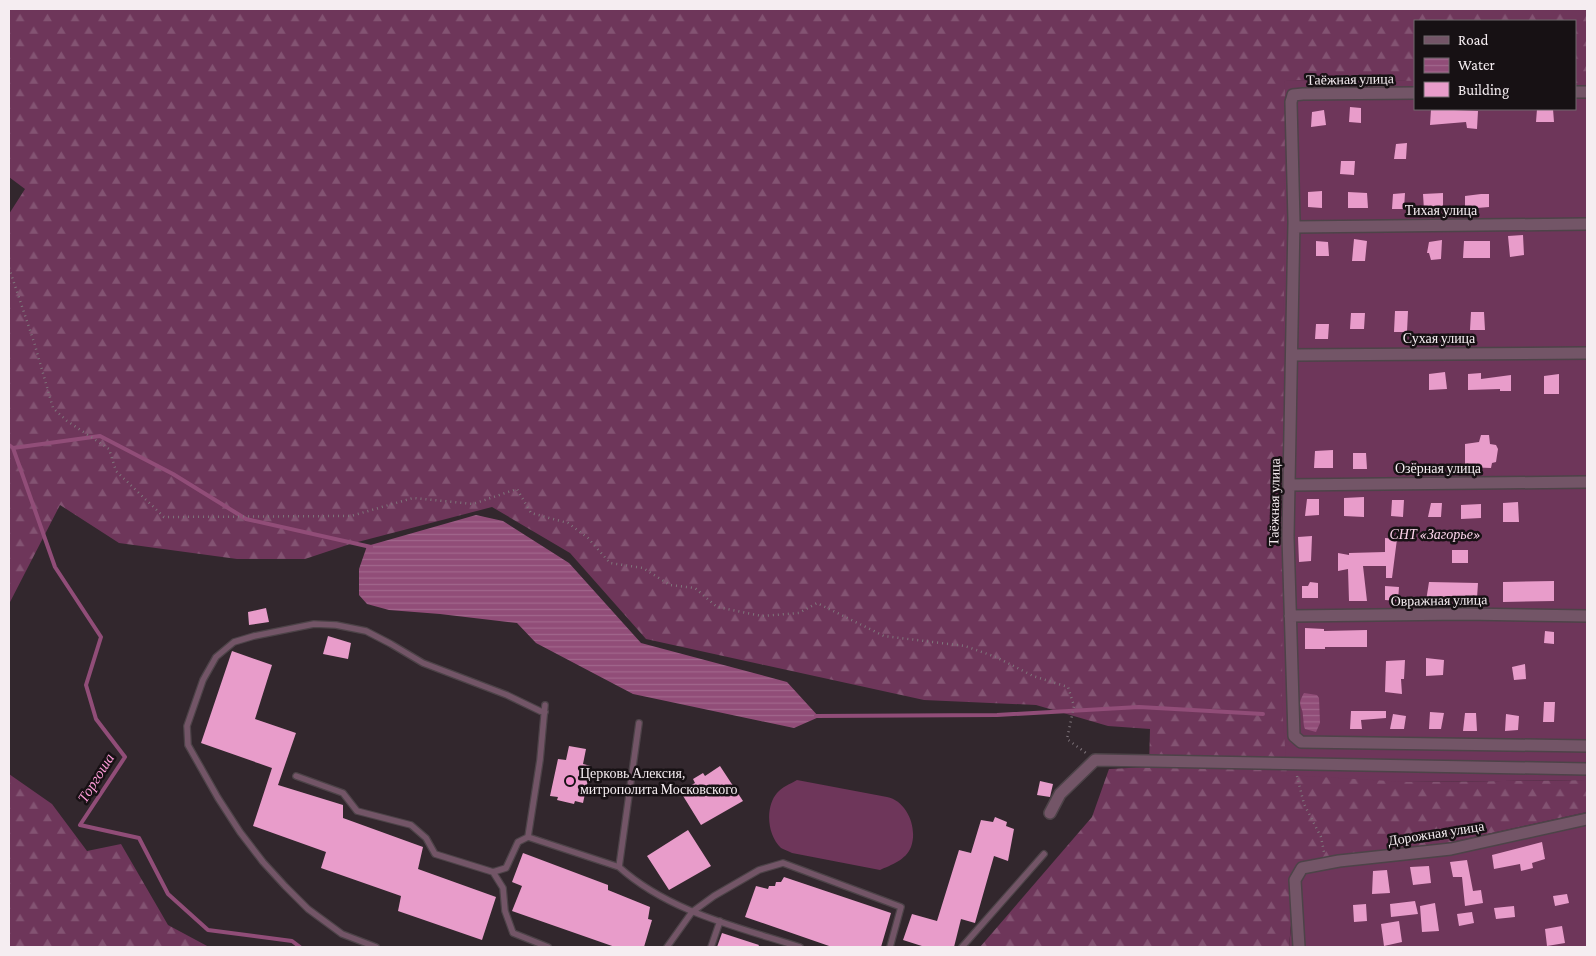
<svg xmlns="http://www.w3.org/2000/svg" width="1596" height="956" font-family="'Crimson Pro',serif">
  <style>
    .forest { fill: url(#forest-firs) }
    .garden { fill: #6e365a }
    .water { fill: url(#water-rules) }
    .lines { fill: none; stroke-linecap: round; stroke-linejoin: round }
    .stream { stroke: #914d78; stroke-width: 4 }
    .building { fill: #e89cca }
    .lane-casing { stroke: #4d4348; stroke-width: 8 }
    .street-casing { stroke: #4d4348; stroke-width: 14 }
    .path { stroke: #7f757b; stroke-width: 2.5; stroke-dasharray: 1 4; stroke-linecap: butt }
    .lane { stroke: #735567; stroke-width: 5.5 }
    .street { stroke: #735567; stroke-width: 11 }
    .poi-dot { fill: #f690d0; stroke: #171114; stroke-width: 2 }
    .labels { text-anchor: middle; stroke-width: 5; stroke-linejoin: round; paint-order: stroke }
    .street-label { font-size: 14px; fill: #f5edf1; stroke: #171114 }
    .park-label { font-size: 14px; font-style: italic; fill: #fdd4eb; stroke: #171114 }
    .poi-label { font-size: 14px; fill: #f5edf1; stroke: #171114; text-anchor: start }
    .water-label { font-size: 15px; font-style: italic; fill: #fc9bd7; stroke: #171114 }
  </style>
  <defs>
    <pattern id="forest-firs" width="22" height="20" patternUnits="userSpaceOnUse" patternTransform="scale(1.25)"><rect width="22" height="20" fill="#6e365a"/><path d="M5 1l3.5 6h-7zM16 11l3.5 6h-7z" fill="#835372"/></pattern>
    <pattern id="water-rules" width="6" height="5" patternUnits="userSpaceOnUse" patternTransform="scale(1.25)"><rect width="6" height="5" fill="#914d78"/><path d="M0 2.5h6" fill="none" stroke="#a1678c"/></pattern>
  </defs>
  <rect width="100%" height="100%" fill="#32272d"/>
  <path class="forest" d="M9 9H1587V83H1575V21H1415V81L1286 80 1407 782 1587 780V812L1419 849 1295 880 1289 947H980L1092 817 1109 769 1149 767 1150 729 1108 726 1036 705 924 700 646 639 570 553 492 507 350 544 305 559H237L119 543 60 505 9 604V214L25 189 9 177Z
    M9 774 52 804 87 851 121 844 168 925 209 947H9Z"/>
  <path class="garden" d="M1285 80 1415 81V109H1575V83H1587V780L1407 782 1287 775 1282 705Z
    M797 780 887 797C907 801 918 828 911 847 906 860 891 865 880 870L792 853C789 851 784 850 781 848 767 835 765 807 777 793 782 787 790 784 797 780Z
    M1587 812V947H1289L1297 867 1419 849Z"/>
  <path class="water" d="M476 515 503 521 569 563 641 643 787 682 819 717 794 728 633 694 536 643 517 623 440 614 389 610 367 604 359 595V569L367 546Z
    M1304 693 1317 695 1319 698 1320 723 1316 732 1305 729C1303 724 1304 722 1303 717 1303 705 1296 707 1304 693Z"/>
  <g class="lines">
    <path class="stream" d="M9 445 13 448 55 567 101 637 86 685 96 719 125 757 80 825 139 838 168 894 208 930 292 941 300 947
      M13 448 100 436 173 474 246 519 371 547
      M816 716 997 715 1139 707 1263 714"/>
  </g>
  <path class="building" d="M1350 107 1361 108V123L1349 122Z
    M1431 109 1478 111 1477 129 1467 128 1466 122 1430 125Z
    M1537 109H1553L1554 122H1536Z
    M1324 110 1326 125 1311 127 1312 112Z
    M1407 143 1406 159H1394L1396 144Z
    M1341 161H1355L1354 175 1340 174Z
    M1322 191V208L1308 207V192Z
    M1348 192 1367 193 1368 208H1348Z
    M1405 193 1404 209H1392L1393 194Z
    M1443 193V208L1424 210 1423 194Z
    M1481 194H1489V207L1465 209V196Z
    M1523 235 1524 255 1510 257 1508 236Z
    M1354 239 1367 241 1365 261H1352Z
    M1442 240 1441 259 1431 260 1429 253H1427L1429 242Z
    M1316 241 1328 242 1329 256H1316Z
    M1464 241H1490V258H1463Z
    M1395 311H1408L1407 332H1394Z
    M1471 312H1484L1485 330H1470Z
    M1351 313H1365L1364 329H1350Z
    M1316 324H1329L1328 339H1315Z
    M1445 372 1447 389 1429 390V374Z
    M1481 373V379L1511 375V391H1500V389L1468 390V374Z
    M1559 374V394H1544V376Z
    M1481 435H1489L1490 444 1496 445 1498 449 1496 462 1492 463 1491 468 1465 467V444L1479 442Z
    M1333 450V468H1314L1315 451Z
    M1353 453H1366L1367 469H1353Z
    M1364 497V517L1344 516V498Z
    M1307 499H1319V515L1305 516Z
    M1392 500H1404L1403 517 1391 516Z
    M1518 502 1519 522H1503V503Z
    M1431 503H1442L1441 517H1428Z
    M1481 504V518L1461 519V505Z
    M1312 536 1311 561 1299 562 1298 537Z
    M1385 538 1397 539 1392 578H1386V566H1363L1367 601H1349L1348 569 1338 571V553L1349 555V553L1385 552Z
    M1452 550H1468V563H1452Z
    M1554 581V601L1503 602V582Z
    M1310 582 1318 583V598H1302V586H1308Z
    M1429 582 1478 583 1477 598 1426 601Z
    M1385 586 1399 587 1398 601 1385 600Z
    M266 608 269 622 249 625 248 612Z
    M1305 628 1324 629V631L1367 630V647H1325V649H1305Z
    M1545 631 1554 632V644L1544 643Z
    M328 636 351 643 348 659 323 654Z
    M232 651 272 665 255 719 296 733 278 785 343 805V818L423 847 418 869 496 897 482 940 398 911 401 896 321 868 326 852 253 826 272 768 201 743Z
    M1426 658 1444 660 1443 675 1426 676Z
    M1405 660 1404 679H1401L1402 694 1385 692 1386 661Z
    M1525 664 1526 679 1514 680 1512 667Z
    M1544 702H1555L1554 722H1543Z
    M1351 711H1386V718L1361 720 1362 729H1350Z
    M1430 712 1444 713 1441 729H1429Z
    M1465 713H1476L1477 731H1463Z
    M1393 714 1406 716 1404 729H1390Z
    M1506 714 1519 716 1518 730 1505 731Z
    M569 746 586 749 583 764 591 766 583 803 575 801 574 804 557 800 558 797 550 796 558 759 566 760Z
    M720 766 743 801 701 825 680 791 695 783 693 779 703 773 705 776Z
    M1040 781 1053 784 1050 797 1037 795Z
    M995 817 1007 822 1006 826 1014 829 1008 861 994 856 975 923 961 919 954 947H925L903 940 912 914 937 921 959 850 971 853 981 820 993 822Z
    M688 830 711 866 669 890 647 856Z
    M1542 842 1545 859 1532 863 1533 868 1521 871 1520 864 1494 869 1492 855Z
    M523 853 608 885V890L650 907 648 919 652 920 644 947H615L512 911 522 886 512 882Z
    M1467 860 1473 891 1481 890 1483 903 1465 906 1462 877H1453L1450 862Z
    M1429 866 1431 883 1413 885 1410 867Z
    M1387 870 1390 893 1372 894 1373 871Z
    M784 877 891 913 881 947H832L745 917 756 886 768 889 769 886H775L776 882H781Z
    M1567 894 1569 903 1555 906 1553 896Z
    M1415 901 1418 914 1391 917 1390 904Z
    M1435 903 1439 931 1422 932 1420 906Z
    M1366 904 1367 921 1354 922 1353 905Z
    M1514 906 1515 917 1496 919 1494 908Z
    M1472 912 1474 923 1459 926 1457 914Z
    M1399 921 1402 942 1384 946 1381 924Z
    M1562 926 1565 943 1547 946 1545 929Z
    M722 933 759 945 758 947H717Z"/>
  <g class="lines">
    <defs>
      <path id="lane" d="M545 705 540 760 528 837 619 867
        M639 723 619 867C669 912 738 927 800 947
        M296 776 343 793 357 811 411 825 426 838 435 854 493 872 506 868 518 842 528 837
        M493 872 503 888 505 911 513 933 548 947
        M376 947 342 934 308 909 285 886 263 862 240 832 218 798 188 745 187 726 203 680 216 657 234 642 254 636 314 624 336 625 366 631 391 644 423 663 507 695 540 711 545 712
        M667 947 692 912 714 896 759 870 783 863 901 907 890 947
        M711 947 720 921
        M962 947 1044 854"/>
      <path id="street" d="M1575 92H1587
        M1415 93 1303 94 1293 95 1291 102 1294 222 1288 537 1294 736 1301 742 1587 746
        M1294 227 1587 224
        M1292 355 1587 353
        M1289 485 1587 482
        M1290 616 1464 614 1587 616
        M1050 813 1060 794 1095 760 1587 769
        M1299 947 1295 880 1302 868 1339 861 1451 849 1587 819"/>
    </defs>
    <use href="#lane" class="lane-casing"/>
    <use href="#street" class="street-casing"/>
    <path class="path" d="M9 268 34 342 53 408 67 421 109 449 116 471 164 517 351 516 413 498 473 504 517 489 531 513 568 523 588 538 610 563 643 568 670 585 695 588 717 607 762 616 799 613 817 603 884 636 965 646 996 657 1033 676 1068 687 1074 706 1067 739 1086 753
      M1297 776 1304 804 1321 837 1324 852"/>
    <use href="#lane" class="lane"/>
    <use href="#street" class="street"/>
  </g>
  <circle class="poi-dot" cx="570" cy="781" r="5"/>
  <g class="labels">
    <g class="street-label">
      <text transform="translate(1350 79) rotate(-1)" y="5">Таёжная улица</text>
      <text x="1441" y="215">Тихая улица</text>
      <text x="1439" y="343">Сухая улица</text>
      <text x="1438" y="473">Озёрная улица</text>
      <text transform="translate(1274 502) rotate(-89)" y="5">Таёжная улица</text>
      <text transform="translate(1439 600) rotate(-1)" y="5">Овражная улица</text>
      <text transform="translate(1436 833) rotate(-9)" y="5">Дорожная улица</text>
    </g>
    <g class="park-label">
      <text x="1435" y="539">СНТ «Загорье»</text>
    </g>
    <g class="poi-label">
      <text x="580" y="778">Церковь Алексия,<tspan x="580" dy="16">митрополита Московского</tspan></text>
    </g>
    <g class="water-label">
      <text transform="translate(96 778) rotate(-58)" y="5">Торгоша</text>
    </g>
  </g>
  <rect width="1596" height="956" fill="none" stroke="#f5edf1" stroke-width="20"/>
  <rect x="1414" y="20" width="162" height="90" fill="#171114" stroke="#70696c"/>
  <rect x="1424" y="36" width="25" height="8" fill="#735567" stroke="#70696c"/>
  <text x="1458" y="45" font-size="15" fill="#f5edf1">Road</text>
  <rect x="1424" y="58" width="25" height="15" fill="url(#water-rules)" stroke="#70696c"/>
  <text x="1458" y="70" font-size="15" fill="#f5edf1">Water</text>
  <rect x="1424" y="82" width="25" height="15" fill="#e89cca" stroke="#70696c"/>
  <text x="1458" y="95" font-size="15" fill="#f5edf1">Building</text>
</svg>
